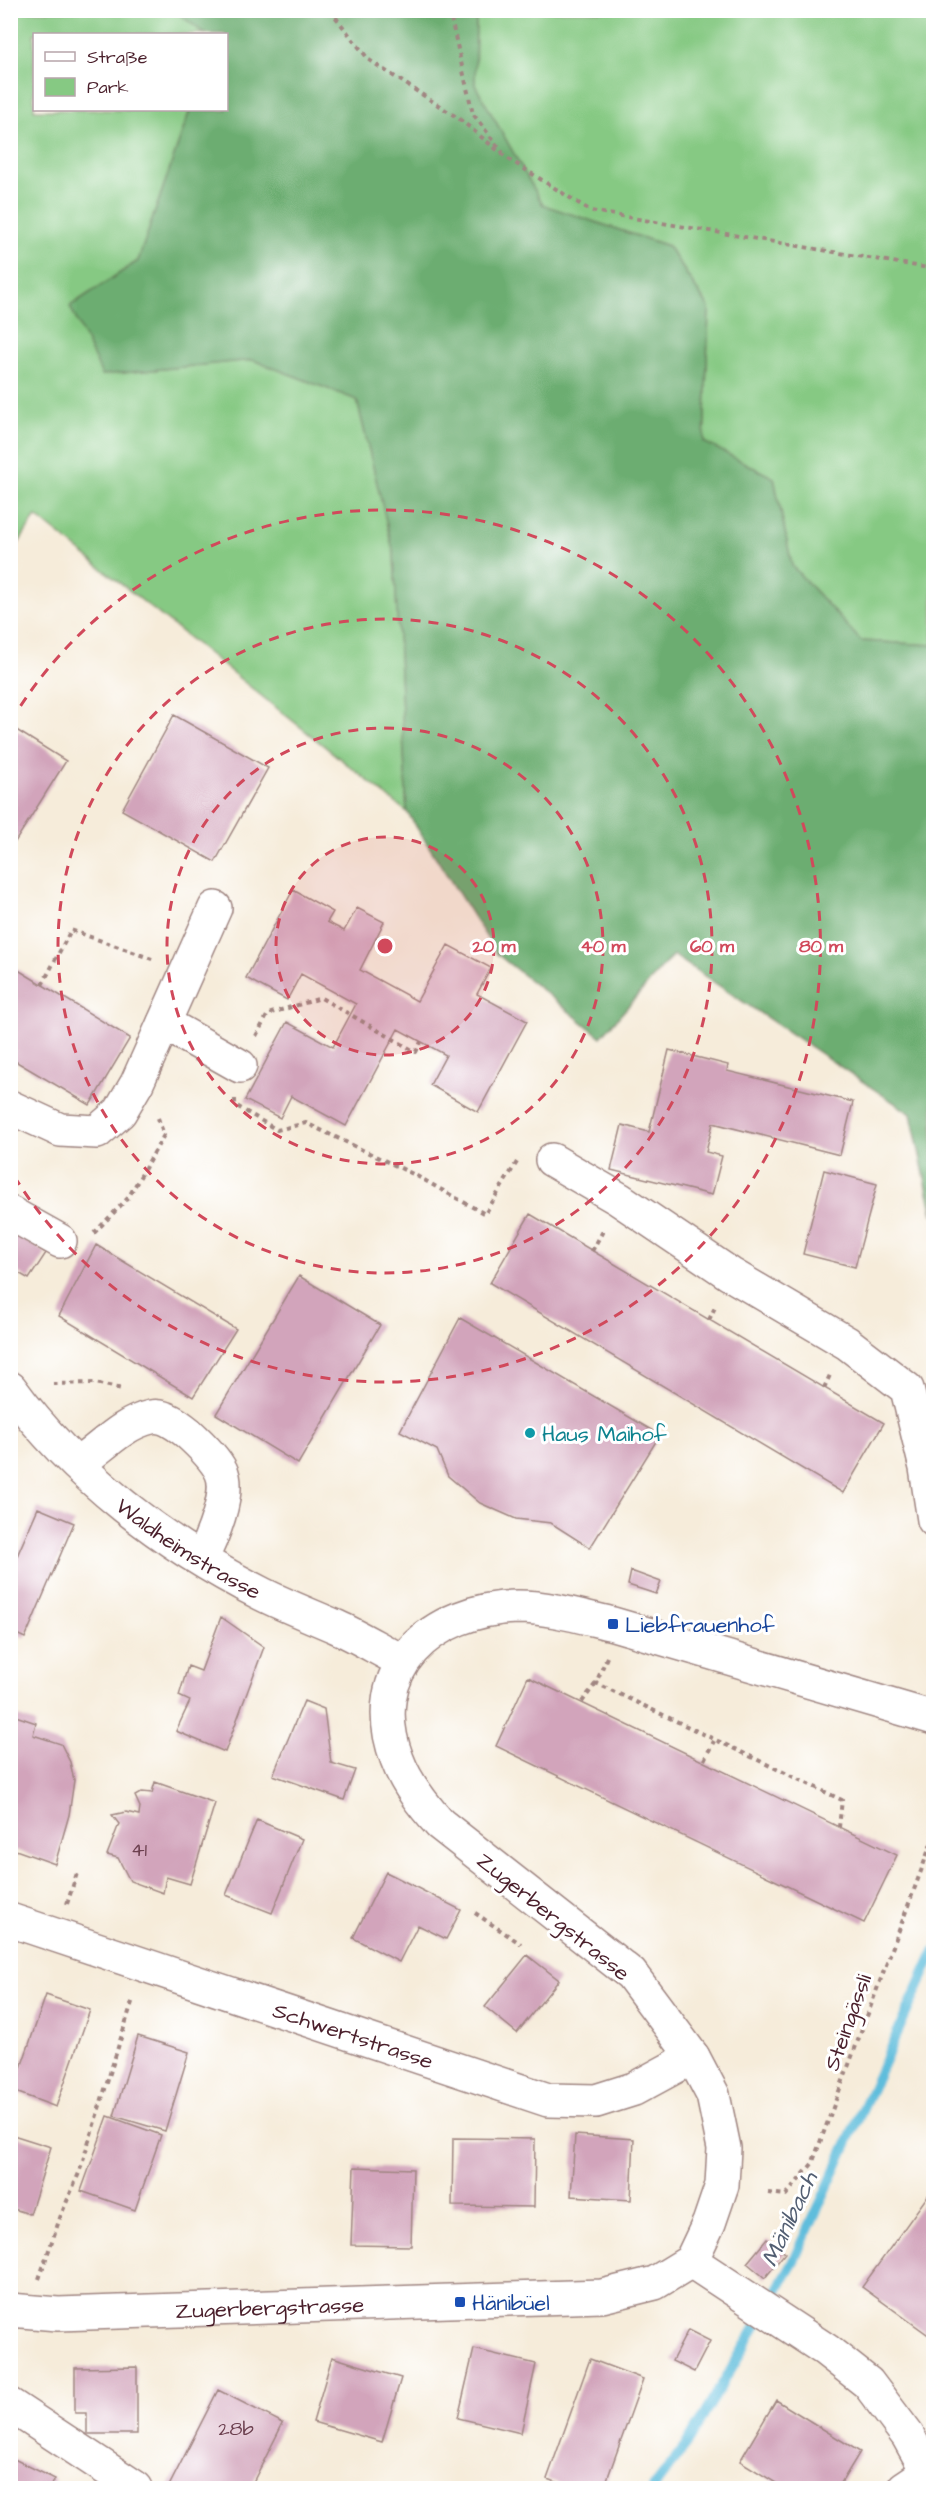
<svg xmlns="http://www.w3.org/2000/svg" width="944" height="2499" font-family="'Architects Daughter',sans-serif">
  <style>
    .green { fill: #86c983; stroke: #687457; stroke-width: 1.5 }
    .forest { fill: #6cad71; stroke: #5b664e; stroke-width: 1.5 }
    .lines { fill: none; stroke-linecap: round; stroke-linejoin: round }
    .stream { stroke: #5ebddc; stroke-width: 10 }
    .building { fill: #d2a4bb }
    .minor-casing { stroke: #a08682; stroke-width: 36 }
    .path { stroke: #a08682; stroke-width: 4; stroke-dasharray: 4.5 4.5; stroke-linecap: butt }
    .minor { stroke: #fff; stroke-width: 33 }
    .ring { fill: none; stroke: #d1495b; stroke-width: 3; stroke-dasharray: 10 8 }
    .culture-dot { fill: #0f9aa8; stroke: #fff; stroke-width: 2 }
    .transit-dot { fill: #1a4fb4; stroke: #fff; stroke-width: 2 }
    .labels { text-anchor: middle; stroke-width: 6; stroke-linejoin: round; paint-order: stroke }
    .number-label { font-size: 20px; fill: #6c404f }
    .culture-label { font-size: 22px; fill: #0d838f; stroke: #fff; text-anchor: start }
    .street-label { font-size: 22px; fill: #4a1f2b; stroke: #fff }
    .transit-label { font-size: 22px; fill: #164399; stroke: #fff; text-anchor: start }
    .water-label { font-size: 24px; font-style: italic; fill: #525e72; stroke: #fff }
    .centre { fill: #d1495b; stroke: #fff; stroke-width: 3 }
    .ring-label { font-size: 18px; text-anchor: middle; font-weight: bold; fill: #d1495b; stroke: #fff; stroke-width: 6; stroke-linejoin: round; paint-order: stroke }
  </style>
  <rect width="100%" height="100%" fill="#fff"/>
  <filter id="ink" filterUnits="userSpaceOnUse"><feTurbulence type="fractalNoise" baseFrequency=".0167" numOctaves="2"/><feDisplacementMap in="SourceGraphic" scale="12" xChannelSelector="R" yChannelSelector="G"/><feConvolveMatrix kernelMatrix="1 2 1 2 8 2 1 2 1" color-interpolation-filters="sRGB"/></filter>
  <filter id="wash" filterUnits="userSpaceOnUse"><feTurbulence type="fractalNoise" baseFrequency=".008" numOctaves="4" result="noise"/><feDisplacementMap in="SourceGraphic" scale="24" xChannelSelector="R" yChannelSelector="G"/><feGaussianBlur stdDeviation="1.35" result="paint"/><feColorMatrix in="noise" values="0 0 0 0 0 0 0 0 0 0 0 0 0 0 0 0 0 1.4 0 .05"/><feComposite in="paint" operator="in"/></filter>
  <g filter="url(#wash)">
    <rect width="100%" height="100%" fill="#f6ecda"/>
    <path class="green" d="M11 11H175L205 34H34V110H190L138 261 70 306 103 375 253 360 357 400 394 553 407 812 36 516 11 555Z
      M476 11H933V645L861 641 792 566 774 478 704 443 709 308 668 246 543 205 475 85Z"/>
    <path class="forest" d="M175 11H476L475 85 543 205 668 246 709 308 704 442 774 478 792 566 861 641 933 645V1215L911 1114 673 955 601 1037 497 954 407 812 394 554 357 400 253 360 102 375 70 306 138 261 190 110H226V34H205Z"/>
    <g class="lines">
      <path class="stream" d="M653 2488 690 2439 792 2265 934 1952"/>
    </g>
    <g id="blocks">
      <path class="building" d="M174 715 268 768 215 862 122 810Z
        M10 726 66 761 10 850Z
        M293 890 333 912 327 922 344 931 357 908 384 922 360 970 417 1001 448 945 491 968 477 994 527 1021 478 1112 430 1085 446 1055 398 1029 346 1126 291 1096 280 1118 245 1100 287 1022 333 1047 356 1004 301 974 287 1000 246 978Z
        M10 965 130 1038 90 1105 10 1058Z
        M669 1050 728 1065 727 1071 853 1102 840 1155 713 1123 706 1152 722 1156 712 1195 611 1170 622 1125 649 1132Z
        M824 1170 877 1184 855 1267 803 1254Z
        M530 1214 884 1423 843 1493 490 1283Z
        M10 1230 46 1253 29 1279 10 1268Z
        M96 1245 236 1329 193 1397 59 1316Z
        M299 1276 380 1325 298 1464 216 1414Z
        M460 1318 660 1435 590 1548 551 1523 516 1519 480 1503 448 1476 437 1450 400 1431Z
        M38 1508 74 1523 25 1638 10 1631V1572Z
        M631 1571 661 1582 656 1594 628 1585Z
        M221 1617 264 1647 225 1752 176 1731 190 1701 179 1696 188 1666 201 1671Z
        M528 1677 897 1855 864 1923 496 1746Z
        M304 1701 324 1709 331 1763 355 1770 344 1800 273 1775Z
        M10 1714 36 1723 33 1735 61 1744 70 1762 74 1780 69 1815 55 1864 10 1848Z
        M155 1782 215 1803 190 1884 166 1877 163 1893 130 1881 118 1858 107 1855 119 1824 112 1815 126 1812 139 1815 140 1807 135 1796 142 1792 152 1793Z
        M257 1820 302 1839 272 1913 226 1895Z
        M386 1872 461 1910 446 1939 418 1925 399 1962 353 1938Z
        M527 1955 559 1980 517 2033 485 2007Z
        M46 1995 90 2010 56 2107 13 2091Z
        M138 2036 189 2052 165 2131 114 2116Z
        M108 2116 161 2135 135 2210 81 2191Z
        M10 2134 51 2147 30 2214 10 2208Z
        M575 2135 634 2139 631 2200 571 2196Z
        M453 2138 535 2139 534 2207 452 2206Z
        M354 2167 413 2169 411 2246 351 2245Z
        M934 2187V2339L862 2287Z
        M767 2239 785 2253 765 2278 747 2263Z
        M688 2330 710 2341 694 2372 672 2361Z
        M474 2349 536 2364 521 2433 458 2418Z
        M332 2357 401 2378 382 2442 313 2422Z
        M590 2359 643 2379 604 2488H572L547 2479Z
        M137 2367V2434H87V2413H75V2368Z
        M218 2390 283 2423 250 2488H168Z
        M776 2400 860 2452 838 2488H784L740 2461Z
        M10 2457 55 2479 50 2488H10Z"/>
    </g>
  </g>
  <g filter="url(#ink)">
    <use href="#blocks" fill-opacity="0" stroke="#a08682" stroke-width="1.5"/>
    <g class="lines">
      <defs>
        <g id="minor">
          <path d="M164 1023 240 1066"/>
          <path d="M10 1107 60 1130 97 1132 120 1112 137 1083 215 908"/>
          <path d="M552 1160 619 1199 730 1274 847 1343 907 1389 926 1468 934 1520"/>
          <path d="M10 1213 60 1241"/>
          <path id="s1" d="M10 1388C74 1476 165 1545 262 1594 286 1606 312 1616 337 1627 359 1637 380 1650 402 1661"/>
          <path d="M78 1464C101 1448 123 1423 151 1417 164 1414 178 1425 188 1433 199 1443 214 1457 221 1471 232 1492 211 1540 201 1559"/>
          <path id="s2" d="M10 1920 548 2100 596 2101 634 2089 693 2057"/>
          <path d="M691 2261 826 2350 868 2383 908 2436 934 2483"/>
          <path id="s3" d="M10 2310 58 2314 602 2296 655 2283 691 2261 709 2223 722 2185 724 2148 713 2095 693 2057 631 1974 440 1824C423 1805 406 1784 397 1759 363 1669 432 1609 518 1607 549 1607 583 1617 613 1624L934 1718"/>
          <path d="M10 2405 136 2488"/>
          <path d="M904 2488 928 2472"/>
        </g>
      </defs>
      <use href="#minor" class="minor-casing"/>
      <path class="path" d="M330 10 369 60 458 118 507 158 591 211 934 269
        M449 10 473 114 503 153
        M42 985 71 930 155 960
        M256 1036 268 1014 321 998 416 1052 421 1042
        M235 1099V1105L277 1130 306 1123 415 1175 485 1214 517 1162
        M94 1233 128 1198 164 1135 158 1118
        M592 1251 604 1229
        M709 1320 716 1305
        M53 1384 95 1383 122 1389
        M824 1388 830 1375
        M607 1657 596 1683 842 1800 839 1827
        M582 1702 596 1683
        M704 1760 714 1741
        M67 1904 77 1873
        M475 1913 521 1944
        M768 2193 786 2195 812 2164 934 1836
        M39 2279 61 2215 79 2173 133 1999"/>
      <use href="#minor" class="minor"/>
    </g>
  </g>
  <circle cx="385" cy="946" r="109" fill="#d1495b" fill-opacity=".12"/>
  <g class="ring">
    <circle cx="385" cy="946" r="109"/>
    <circle cx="385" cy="946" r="218"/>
    <circle cx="385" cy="946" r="327"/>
    <path d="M11 721A436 436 0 1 1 11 1171"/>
  </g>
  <circle class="culture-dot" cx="530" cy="1433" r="6"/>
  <g class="transit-dot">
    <rect x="607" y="1618" width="12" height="12" rx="3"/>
    <rect x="454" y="2296" width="12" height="12" rx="3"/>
  </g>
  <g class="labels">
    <g class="number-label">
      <text x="139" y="1856">41</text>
      <text x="236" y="2435">28b</text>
    </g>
    <g class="culture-label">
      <text x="542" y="1441">Haus Maihof</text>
    </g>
    <g class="street-label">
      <text dy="8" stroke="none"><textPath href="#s1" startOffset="242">Waldheimstrasse</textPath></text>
      <text transform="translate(554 1916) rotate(39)" y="8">Zugerbergstrasse</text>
      <text transform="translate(847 2022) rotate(-70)" y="8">Steingässli</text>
      <text dy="8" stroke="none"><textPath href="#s2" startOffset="362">Schwertstrasse</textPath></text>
      <text dy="8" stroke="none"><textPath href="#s3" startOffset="260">Zugerbergstrasse</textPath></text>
    </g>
    <g class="transit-label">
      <text x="625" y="1632">Liebfrauenhof</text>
      <text x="472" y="2310">Hänibüel</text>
    </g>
    <g class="water-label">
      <text transform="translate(789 2219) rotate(-65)" y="8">Mänibach</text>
    </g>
  </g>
  <circle cx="385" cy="946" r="9" class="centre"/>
  <g class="ring-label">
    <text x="494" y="952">20 m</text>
    <text x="603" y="952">40 m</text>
    <text x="712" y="952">60 m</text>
    <text x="821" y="952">80 m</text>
  </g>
  <rect width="944" height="2499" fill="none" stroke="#fff" stroke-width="36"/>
  <rect x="33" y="33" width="195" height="78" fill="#ffffff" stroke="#b7a5aa" stroke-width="1.5"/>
  <rect x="45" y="52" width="30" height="9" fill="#ffffff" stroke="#b7a5aa" stroke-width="1.5"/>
  <text x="87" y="63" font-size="18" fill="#4a1f2b">Straße</text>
  <rect x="45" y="78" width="30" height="18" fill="#86c983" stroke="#b7a5aa" stroke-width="1.5"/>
  <text x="87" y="93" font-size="18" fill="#4a1f2b">Park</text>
</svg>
